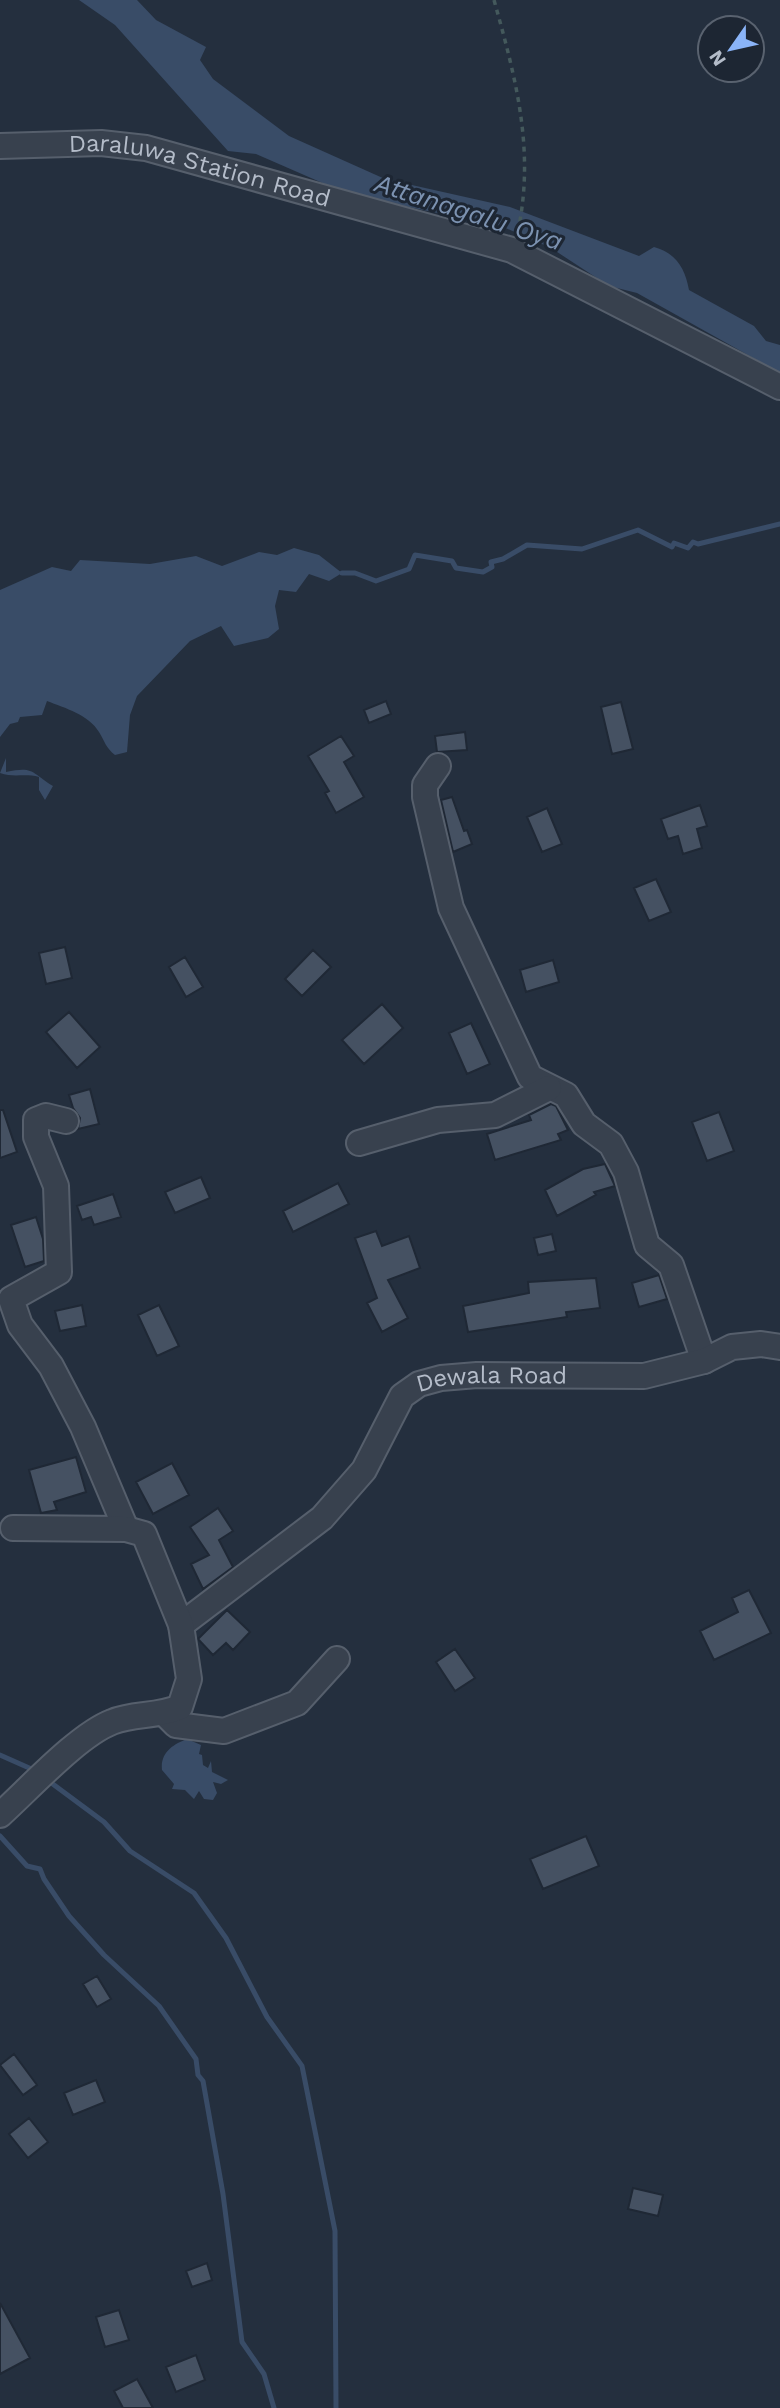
<svg xmlns="http://www.w3.org/2000/svg" width="780" height="2408" font-family="'Work Sans',sans-serif">
  <style>
    .water { fill: #394c67 }
    .lines { fill: none; stroke-linecap: round; stroke-linejoin: round }
    .stream { stroke: #394c67; stroke-width: 5 }
    .building { fill: #455162; stroke: #1f2835; stroke-width: 2 }
    .minor-casing { stroke: #565f6c; stroke-width: 28 }
    .path { stroke: #44595c; stroke-width: 3.5; stroke-dasharray: 5 5; stroke-linecap: butt }
    .minor { stroke: #38414e; stroke-width: 24 }
    .labels { text-anchor: middle; stroke-width: 6; stroke-linejoin: round; paint-order: stroke }
    .street-label { font-size: 24px; fill: #b4bcc9; stroke: #1d2633 }
    .water-label { font-size: 26px; font-style: italic; fill: #7c92b1; stroke: #1d2633 }
  </style>
  <rect width="100%" height="100%" fill="#242f3e"/>
  <path class="water" d="M79 0H137L156 20 206 47 200 60 213 79 289 136 385 179 510 207 639 256 654 247C676 253 685 268 689 290L754 326 766 341 780 345V373L637 293 609 286 551 248 501 226 350 195 256 154 228 151 115 25Z
    M294 548 319 555 342 573 329 581 309 574 296 592 279 590 275 606 279 629 268 638 234 646 221 626 190 641 137 696 130 715 127 752 115 755C106 748 105 742 99 732 89 715 65 708 47 701L42 715 20 717 18 722 10 724 0 737V590L52 567 71 571 80 560 150 564 196 556 222 566 259 552 277 555Z
    M6 758V772C35 766 31 773 53 786L45 800 39 790V777C25 773 14 778 0 773Z
    M187 1739 201 1745 199 1754 202 1755 203 1765 208 1768 211 1761 212 1772 228 1780 221 1784 213 1782 217 1793 213 1800 204 1799 199 1791 194 1799 185 1790 172 1789 174 1784 162 1770C160 1752 174 1744 187 1739Z"/>
  <g class="lines">
    <path class="stream" d="M342 573H355L376 581 409 569 415 555 452 561 456 568 483 572 492 567 491 562 503 559 527 545 582 549 638 530 672 547 674 543 688 548 693 542 698 544 780 524
      M0 1755 36 1771
      M46 1779 104 1822 130 1851 194 1893 226 1938 267 2017 302 2066 335 2231 336 2408
      M0 1836 27 1866 40 1869 44 1879 69 1916 104 1955 159 2006 196 2059 198 2075 203 2081 223 2194 242 2342 264 2374 274 2408"/>
  </g>
  <path class="building" d="M386 701 391 714 369 723 364 710Z
    M621 702 633 749 612 754 601 707Z
    M465 732 467 750 437 752 435 736Z
    M341 736 354 756 344 762 364 797 336 813 325 793 329 791 308 756Z
    M452 797 464 831 467 830 472 844 453 852 441 800Z
    M700 805 707 826 697 829 702 848 683 854 678 836 668 839 661 819Z
    M547 808 562 844 542 852 527 817Z
    M656 879 671 912 649 921 634 888Z
    M65 947 72 978 46 984 39 953Z
    M313 950 331 967 302 996 285 979Z
    M185 957 203 987 186 997 169 967Z
    M553 960 559 982 526 992 520 970Z
    M382 1004 403 1028 364 1064 342 1040Z
    M69 1012 100 1047 77 1068 46 1032Z
    M471 1023 490 1064 467 1074 449 1033Z
    M90 1089 99 1124 78 1129 80 1118 73 1108 69 1095Z
    M551 1104 556 1106 568 1130 558 1134 561 1140 495 1160 487 1134 531 1120 529 1115Z
    M0 1110H3L17 1152 0 1158Z
    M719 1112 734 1151 707 1161 692 1122Z
    M605 1164 615 1186 594 1192 596 1195 557 1216 545 1190 583 1169Z
    M201 1177 210 1198 175 1213 165 1192Z
    M338 1183 349 1204 293 1232 283 1211Z
    M113 1194 121 1217 94 1225 91 1217 82 1220 77 1206Z
    M36 1217 43 1239 44 1261 25 1267 11 1225Z
    M376 1231 382 1246 409 1236 420 1268 388 1280 408 1318 382 1332 367 1303 377 1298 355 1238Z
    M552 1234 556 1251 538 1255 534 1238Z
    M659 1275 667 1299 639 1307 632 1283Z
    M596 1278 600 1308 566 1312 567 1317 468 1332 463 1306 529 1293 528 1282Z
    M82 1305 86 1326 60 1331 55 1311Z
    M159 1305 179 1346 157 1356 138 1315Z
    M76 1457 86 1492 54 1502 57 1510 41 1513 29 1470Z
    M172 1463 189 1495 153 1514 136 1482Z
    M218 1508 233 1531 219 1540 233 1567 203 1589 191 1564 209 1555 190 1527Z
    M749 1590 771 1633 714 1660 700 1631 738 1612 732 1598Z
    M227 1610 250 1632 233 1650 226 1643 213 1655 198 1639Z
    M455 1649 475 1678 455 1691 436 1662Z
    M586 1836 599 1866 543 1889 530 1859Z
    M97 1976 111 1999 97 2007 83 1984Z
    M14 2054 37 2085 23 2095 0 2065Z
    M96 2080 105 2102 73 2115 64 2093Z
    M29 2118 48 2142 28 2158 9 2134Z
    M633 2188 663 2195 658 2216 628 2209Z
    M207 2263 212 2280 192 2287 186 2271Z
    M0 2303 30 2358 0 2374Z
    M119 2310 129 2340 105 2347 96 2317Z
    M196 2355 205 2380 176 2392 166 2367Z
    M137 2379 153 2408H123L114 2391Z"/>
  <g class="lines">
    <defs>
      <g id="minor">
        <path id="s1" d="M0 146 101 143 146 148 512 250 780 387"/>
        <path d="M438 766 425 785V797L451 908 530 1077 566 1095 584 1124 611 1144 626 1172 647 1245 671 1265 704 1361"/>
        <path d="M66 1121 46 1116 36 1120V1137L56 1186 59 1272 11 1299 20 1325 51 1366 83 1427 126 1529"/>
        <path d="M359 1143 438 1120 495 1115 549 1088"/>
        <path id="s2" d="M181 1625 322 1518 364 1470 402 1396 419 1384 441 1378 477 1375 644 1376 704 1361 732 1347 761 1344 780 1347"/>
        <path d="M165 1714 176 1725 224 1731 297 1703 337 1659"/>
        <path d="M0 1815C29 1789 78 1735 112 1722 133 1713 158 1717 180 1707L189 1679 181 1625 144 1534 126 1529 13 1528"/>
      </g>
    </defs>
    <use href="#minor" class="minor-casing"/>
    <path class="path" d="M494 0C516 79 535 150 518 231"/>
    <use href="#minor" class="minor"/>
  </g>
  <g class="labels">
    <g class="street-label">
      <text dy="8" stroke="none"><textPath href="#s1" startOffset="203">Daraluwa Station Road</textPath></text>
      <text dy="8" stroke="none"><textPath href="#s2" startOffset="418">Dewala Road</textPath></text>
    </g>
    <g class="water-label">
      <text transform="translate(469 212) rotate(18)" y="9">Attanagalu Oya</text>
    </g>
  </g>
  <g transform="translate(731 49) rotate(236)"><circle r="33" fill="#1d2633" stroke="#59626f" stroke-width="2"/>
  <path d="M0-5L12 26L0 18L-12 26Z" fill="#8ab4f8"/>
  <text y="-10" font-size="19" font-weight="bold" text-anchor="middle" fill="#b4bcc9">N</text>
  </g>
</svg>
